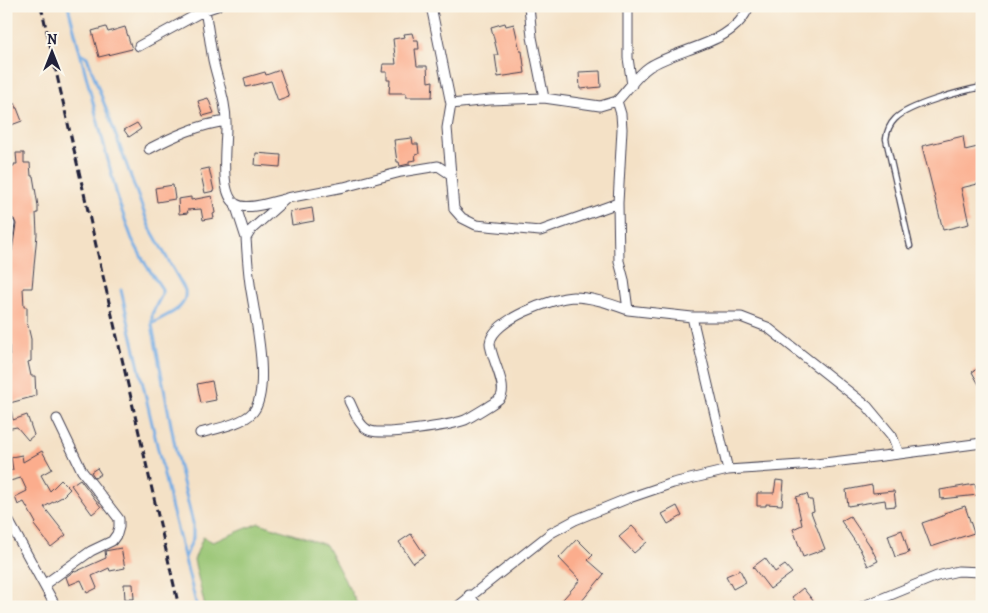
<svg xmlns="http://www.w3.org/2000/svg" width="988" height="613" font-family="Alegreya,serif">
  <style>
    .green { fill: #97c472; stroke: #5c7356 }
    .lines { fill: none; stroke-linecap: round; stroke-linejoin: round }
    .stream { stroke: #76ade4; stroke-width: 3 }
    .building { fill: #fbad8d }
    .service-casing { stroke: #423f50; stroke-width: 7 }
    .minor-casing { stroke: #423f50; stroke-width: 11 }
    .service { stroke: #fff; stroke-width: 4.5 }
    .minor { stroke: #fff; stroke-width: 9 }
    .rail { stroke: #22223b; stroke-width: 3; stroke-dasharray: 8 4; stroke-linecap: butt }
  </style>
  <rect width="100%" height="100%" fill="#fbf7ec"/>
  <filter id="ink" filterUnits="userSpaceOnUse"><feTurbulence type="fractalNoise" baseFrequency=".02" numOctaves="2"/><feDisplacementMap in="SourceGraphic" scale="10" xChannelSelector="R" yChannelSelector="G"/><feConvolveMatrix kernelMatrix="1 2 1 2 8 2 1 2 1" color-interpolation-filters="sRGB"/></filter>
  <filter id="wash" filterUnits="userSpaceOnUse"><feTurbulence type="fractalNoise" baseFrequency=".0096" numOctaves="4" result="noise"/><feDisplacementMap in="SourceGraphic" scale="20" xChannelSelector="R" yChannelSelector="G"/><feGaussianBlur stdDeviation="1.12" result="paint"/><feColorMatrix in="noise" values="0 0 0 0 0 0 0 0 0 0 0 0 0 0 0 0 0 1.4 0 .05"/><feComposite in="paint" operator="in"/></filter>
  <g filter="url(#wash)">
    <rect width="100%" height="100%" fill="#f4e1c6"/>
    <path class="green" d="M259 523 326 545 359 607H205L194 560 203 537 213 542Z"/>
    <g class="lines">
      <path class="stream" d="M68 6 119 203 132 239 146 265 162 289V294L152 314V325L178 462 193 523V538L185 558
        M82 54 87 57 149 226 185 290C188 311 165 314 152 324
        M121 290 170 501 197 607"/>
    </g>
    <g id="blocks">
      <path class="building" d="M505 23 506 26 514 24 520 51H522L525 73 498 77 495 55H498L491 27Z
        M106 27 108 32 125 27 132 49 99 57 92 31Z
        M412 33 414 40H418L419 49H415L417 66H427L428 82 433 81 432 97H406V93H389L390 80H387V72H382L383 64H396L393 39 405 37 404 34Z
        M280 70 289 97 278 101 271 81 246 87 244 78 265 72 266 75Z
        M600 71 601 87 580 89 579 72Z
        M208 98 214 113 203 116 198 101Z
        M15 103 22 121 6 127V106Z
        M137 123 141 129 129 137 124 130Z
        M963 136 965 150 982 146V183L961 188 969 224 943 230 922 146Z
        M412 138 413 144H418L419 154 415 155 416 160 409 161V164L400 166 399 162H397L394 140Z
        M16 153H24V163H30L31 176H33L38 206V213H36L37 234 32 288H23L24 307H27V322L31 339V361L28 362 31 376H35L36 396 6 404V365H10L9 341 8 335H6V283H9V256L12 251 16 224 14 219 6 217V167L14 166V164H17Z
        M256 153 281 155 280 167 255 165Z
        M209 168 214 191 205 193 200 170Z
        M173 185 175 199 157 202 155 188Z
        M212 196 215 213 213 214 214 218 203 220 201 209 187 210 188 213 179 214 178 199 191 197V200Z
        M312 208 314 221 292 225 290 212Z
        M982 366V390L972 372Z
        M212 381 216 400 201 403 197 384Z
        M6 404H10L13 420 27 415 34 435 28 440 17 427 6 429Z
        M42 451 52 469 41 475 50 491 61 480 70 489 62 497 44 507 66 535 51 547 34 525 36 523 24 502 18 505 15 497 27 491 21 478 6 482V472L13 470 11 457 22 455 23 462Z
        M97 468 101 474 95 478 91 472Z
        M80 479 101 507 92 514 71 485Z
        M776 480 784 481 782 505 766 504V506H757V493H774Z
        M975 484 978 495 941 499 940 490Z
        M872 485 873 493 894 491 896 506 886 507 885 500 848 506 846 490Z
        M807 494 809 500H812L814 511 811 512 825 549 803 557 793 529 802 525 796 497Z
        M677 506 682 516 668 524 662 514Z
        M965 506 974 533 931 547 922 523 945 515 944 513Z
        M850 516 869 544 878 561 868 566 860 549 841 521Z
        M632 526 647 542 634 553 619 537Z
        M902 530 909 553 895 557 888 535Z
        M411 534 425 555 413 563 399 542Z
        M577 539 593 555 588 560 604 574 577 607H556L580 580 559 558Z
        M121 548 125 568 110 571 109 568 92 576 97 588 87 593 81 580 69 585 66 577 74 571 75 572 106 558 105 551Z
        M765 558 775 572 785 565 792 573 770 589 753 567Z
        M740 570 746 582 733 589 726 576Z
        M124 584H133L134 599H125Z
        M803 588 814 602 808 607H790L796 602 792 597Z"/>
    </g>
  </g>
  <g filter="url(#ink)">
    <use href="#blocks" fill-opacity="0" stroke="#423f50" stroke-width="1"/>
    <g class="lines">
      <defs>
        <path id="service" d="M910 246 886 139C887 131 889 125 895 119 908 105 962 91 982 87"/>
        <path id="minor" d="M431 6 451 104 447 128 454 209 462 218 476 225 540 231 618 203 619 261 624 280 628 310 692 317H741L767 327 867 406 892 436 899 454 816 464 728 470 673 483 629 498 575 520 551 533 457 607
          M529 6 532 37 544 98
          M628 6V58L632 85
          M205 10C208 27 210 43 213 60 218 83 227 103 226 127 226 146 219 194 236 204 247 211 272 202 284 199
          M139 46 205 10 217 6
          M617 101C627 91 637 75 649 67 680 47 734 45 749 6
          M451 104 490 100 544 98 600 106 617 101 621 114 622 129 618 203
          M149 149C174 136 198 125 226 121
          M235 204 246 238
          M6 223 10 224 6 250
          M692 317 728 470
          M349 401C354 410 359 428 371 431 387 435 448 426 465 420 469 418 498 401 500 398 509 387 490 357 490 343 492 320 553 298 573 297 592 297 611 304 628 310
          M200 433C214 429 243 424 253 412 272 389 254 313 250 284 248 269 247 254 246 238L251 230 287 198 344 187 401 172 438 166 450 174
          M899 454 982 443
          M6 516 56 607
          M45 584 91 551 112 541 117 534 119 527V519L82 471 57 419
          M469 595 478 607
          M861 607 937 576 958 571 982 572"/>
      </defs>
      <use href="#service" class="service-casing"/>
      <use href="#minor" class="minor-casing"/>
      <use href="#service" class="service"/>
      <use href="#minor" class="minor"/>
      <path class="rail" d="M41 6 179 607"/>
    </g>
  </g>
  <rect width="988" height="613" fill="none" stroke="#fbf7ec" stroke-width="25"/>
  <g transform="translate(52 52)" stroke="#fbf7ec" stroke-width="4" paint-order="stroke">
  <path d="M0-4L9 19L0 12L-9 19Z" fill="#22223b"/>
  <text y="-8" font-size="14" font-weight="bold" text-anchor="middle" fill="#22223b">N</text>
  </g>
</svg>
